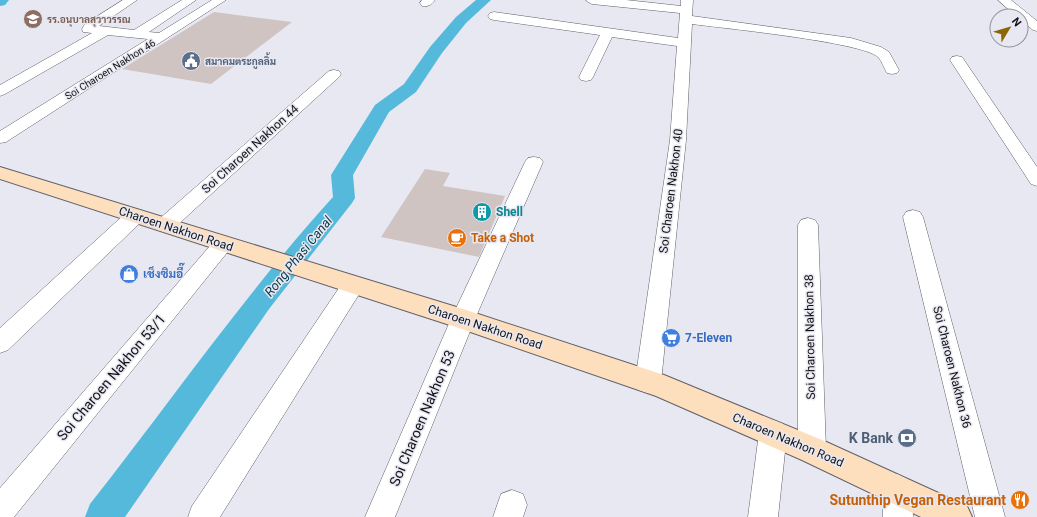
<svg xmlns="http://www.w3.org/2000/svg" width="1037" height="517" font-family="Roboto,Sarabun,sans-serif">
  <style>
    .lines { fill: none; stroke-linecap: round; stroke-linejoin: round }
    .canal { fill: #55b9db; fill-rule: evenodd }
    .building { fill: #d0c4c2 }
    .street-casing { stroke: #616069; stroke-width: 1 }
    .secondary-casing { stroke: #616069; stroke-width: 2 }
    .street { fill: #fff; fill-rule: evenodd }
    .secondary { fill: #fedfbd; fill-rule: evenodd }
    .labels { text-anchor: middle; stroke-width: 3; stroke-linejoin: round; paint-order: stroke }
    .far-education-label { font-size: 10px; font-weight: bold; fill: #785e54; stroke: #e8e8f2; text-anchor: start }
    .far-service-label { font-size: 10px; font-weight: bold; fill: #4e5e75; stroke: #e8e8f2; text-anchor: start }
    .far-street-label { font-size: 10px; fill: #121215; stroke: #e8e8f2 }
    .street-label { font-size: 12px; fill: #121215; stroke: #e8e8f2 }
    .culture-label { font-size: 12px; font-weight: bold; fill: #0d838f; stroke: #e8e8f2; text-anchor: start }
    .food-label { font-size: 12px; font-weight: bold; fill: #c56008; stroke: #e8e8f2; text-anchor: start }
    .shop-label { font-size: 12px; font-weight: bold; fill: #366cbe; stroke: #e8e8f2; text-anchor: start }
    .water-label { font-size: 13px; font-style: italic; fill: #093846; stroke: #e8e8f2 }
    .near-street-label { font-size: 14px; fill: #121215; stroke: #e8e8f2 }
    .near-service-label { font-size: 14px; font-weight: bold; fill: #4e5e75; stroke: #e8e8f2; text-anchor: end }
    .near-food-label { font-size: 14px; font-weight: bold; fill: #c56008; stroke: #e8e8f2; text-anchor: end }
  </style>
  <rect width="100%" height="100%" fill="#e8e8f2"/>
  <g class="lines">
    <path class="canal" d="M0 0H9L5 5 0 6Z
      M476 0H491L466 23 442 53 416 92 389 112 353 175 355 198 352 203 269 309 125 517H85L90 504C171 401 245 294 333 197L331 175 375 105 404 84 430 47 456 17Z"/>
  </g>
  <path class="building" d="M214 12 292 22 211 84 122 69Z
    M425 169 450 173 443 186 505 196 479 257 381 237Z"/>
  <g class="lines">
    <defs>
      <path id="street" d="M123 0H137L99 26 134 30 182 0H196L149 32 159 33 212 0H226L6 142 0 143V131L148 39 108 35 5 94 0 96V85L92 33 83 32 82 29 85 24Z
        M422 0H435C431 5 428 7 422 6L420 3Z
        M586 0H626L681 6V0H693L692 16 851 38 881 47 889 52 899 70 897 73 892 74 887 73C884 68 882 61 878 57 862 42 722 28 692 24L686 140 661 382 657 390 648 393 639 390 635 382 670 140 677 46 612 37 593 77 591 80 586 81 581 80 579 77 600 35 494 20 490 19 488 16 490 13 494 12 678 38 680 13 592 4 588 2Z
        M998 0H1011L1037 21V31L1033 30 1021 20V16H1016Z
        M957 56 962 57 1037 167V186L1031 184 950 60 952 57Z
        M334 70 339 71 341 74 339 77 172 230 165 232 158 230 155 225 158 220 329 71Z
        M534 157 540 158 543 162 475 319 395 517H365L451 319 525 162 528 158Z
        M135 210 142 211 145 216 142 221 8 350 0 353V328L128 211Z
        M913 210 920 212 923 217 1005 517H975L903 217 906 212Z
        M808 218 815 220 818 225 826 450 822 459 812 463 802 459 798 450V225L801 220Z
        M223 237 230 239 233 244 230 249 14 517H0V488L216 239Z
        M353 277 361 279 364 285 361 291 220 517H188L192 506 345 279Z
        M773 420 783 424 787 433 778 517H748L759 433 763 424Z
        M897 474 907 479 912 489 913 517H883L882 489 887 479Z
        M512 490 523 494 527 505 523 517H493L501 494Z"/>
      <path id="secondary" d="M0 167 463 309 664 375 822 440 967 506 972 517H921L802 460 656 396 456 327 0 179Z"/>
    </defs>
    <use href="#street" class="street-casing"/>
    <use href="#secondary" class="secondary-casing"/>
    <use href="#street" class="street"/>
    <use href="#secondary" class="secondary"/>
  </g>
  <defs>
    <symbol id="school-disc" viewBox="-11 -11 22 22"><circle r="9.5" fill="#8d6e63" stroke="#e8e8f2"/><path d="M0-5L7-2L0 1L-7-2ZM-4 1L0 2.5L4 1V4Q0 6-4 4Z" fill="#fff"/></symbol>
    <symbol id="civic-disc" viewBox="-11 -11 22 22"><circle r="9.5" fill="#5c6f8a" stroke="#e8e8f2"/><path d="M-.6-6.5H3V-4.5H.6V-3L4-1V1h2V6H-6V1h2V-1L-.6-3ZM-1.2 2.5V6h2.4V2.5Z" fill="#fff"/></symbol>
    <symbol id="building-disc" viewBox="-11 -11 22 22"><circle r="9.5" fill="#0f9aa8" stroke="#e8e8f2"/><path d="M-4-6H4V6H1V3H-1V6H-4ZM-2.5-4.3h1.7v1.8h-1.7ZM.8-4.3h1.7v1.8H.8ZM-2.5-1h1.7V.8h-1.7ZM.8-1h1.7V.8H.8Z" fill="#fff"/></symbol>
    <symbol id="cafe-disc" viewBox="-11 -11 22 22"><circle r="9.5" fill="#e8710a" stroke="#e8e8f2"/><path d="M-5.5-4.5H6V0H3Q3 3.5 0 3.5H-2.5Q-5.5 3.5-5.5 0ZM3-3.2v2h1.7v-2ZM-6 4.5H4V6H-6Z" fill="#fff"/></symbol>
    <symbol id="shop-disc" viewBox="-11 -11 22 22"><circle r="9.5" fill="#3f7fe0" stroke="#e8e8f2"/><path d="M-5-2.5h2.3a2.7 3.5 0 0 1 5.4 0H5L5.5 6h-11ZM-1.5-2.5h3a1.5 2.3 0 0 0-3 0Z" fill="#fff"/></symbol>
    <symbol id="supermarket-disc" viewBox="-11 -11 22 22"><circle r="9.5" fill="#3f7fe0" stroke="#e8e8f2"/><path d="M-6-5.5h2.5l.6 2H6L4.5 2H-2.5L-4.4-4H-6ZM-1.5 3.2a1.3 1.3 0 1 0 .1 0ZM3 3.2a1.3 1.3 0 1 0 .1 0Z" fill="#fff"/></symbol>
    <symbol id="bank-disc" viewBox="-11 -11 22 22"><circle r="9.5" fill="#5c6f8a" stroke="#e8e8f2"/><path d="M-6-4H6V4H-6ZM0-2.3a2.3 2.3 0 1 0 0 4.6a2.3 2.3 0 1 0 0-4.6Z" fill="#fff"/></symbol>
    <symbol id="restaurant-disc" viewBox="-11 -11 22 22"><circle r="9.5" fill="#e8710a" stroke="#e8e8f2"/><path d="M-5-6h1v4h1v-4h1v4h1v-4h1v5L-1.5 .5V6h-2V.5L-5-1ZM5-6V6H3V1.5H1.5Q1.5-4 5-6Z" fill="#fff"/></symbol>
  </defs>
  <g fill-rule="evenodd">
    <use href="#school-disc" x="22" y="8" width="22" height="22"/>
    <use href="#civic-disc" x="180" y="50" width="22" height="22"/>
    <use href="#building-disc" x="471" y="201" width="22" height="22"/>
    <use href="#cafe-disc" x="446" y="227" width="22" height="22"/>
    <use href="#shop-disc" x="118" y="263" width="22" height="22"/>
    <use href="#supermarket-disc" x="660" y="327" width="22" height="22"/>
    <use href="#bank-disc" x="896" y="427" width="22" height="22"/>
    <use href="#restaurant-disc" x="1009" y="489" width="22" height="22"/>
  </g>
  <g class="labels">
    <g class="far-education-label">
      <text x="47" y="23">รร.อนุบาลสุวาวรรณ</text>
    </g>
    <g class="far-service-label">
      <text x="205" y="65">สมาคมตระกูลลิ้ม</text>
    </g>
    <g class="far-street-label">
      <text transform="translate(110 69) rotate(-32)" y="4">Soi Charoen Nakhon 46</text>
    </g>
    <g class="street-label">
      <text transform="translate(250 149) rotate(-42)" y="4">Soi Charoen Nakhon 44</text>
      <text transform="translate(671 191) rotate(-83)" y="4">Soi Charoen Nakhon 40</text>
      <text transform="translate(176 229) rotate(18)" y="4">Charoen Nakhon Road</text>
      <text transform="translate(485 327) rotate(18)" y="4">Charoen Nakhon Road</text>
      <text transform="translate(810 337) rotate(-91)" y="4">Soi Charoen Nakhon 38</text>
      <text transform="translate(952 367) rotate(76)" y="4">Soi Charoen Nakhon 36</text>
      <text transform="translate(788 440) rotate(23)" y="4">Charoen Nakhon Road</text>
    </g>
    <g class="culture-label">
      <text x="496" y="216">Shell</text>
    </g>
    <g class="food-label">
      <text x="471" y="242">Take a Shot</text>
    </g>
    <g class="shop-label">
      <text x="143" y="278">เช็งซิมอี๊</text>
      <text x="685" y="342">7-Eleven</text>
    </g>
    <g class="water-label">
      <text transform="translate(298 256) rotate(-51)" y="5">Rong Phasi Canal</text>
    </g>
    <g class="near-street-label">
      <text transform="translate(111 377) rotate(-50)" y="5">Soi Charoen Nakhon 53/1</text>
      <text transform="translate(422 418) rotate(-67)" y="5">Soi Charoen Nakhon 53</text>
    </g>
    <g class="near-service-label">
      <text x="893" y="443">K Bank</text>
    </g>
    <g class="near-food-label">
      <text x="1006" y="505">Sutunthip Vegan Restaurant</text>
    </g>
  </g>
  <g transform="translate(1009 28) rotate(52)"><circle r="19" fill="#e8e8f2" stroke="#92929a"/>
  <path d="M0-3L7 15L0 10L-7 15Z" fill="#8b6606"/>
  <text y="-6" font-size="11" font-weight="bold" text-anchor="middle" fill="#121215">N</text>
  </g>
</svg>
